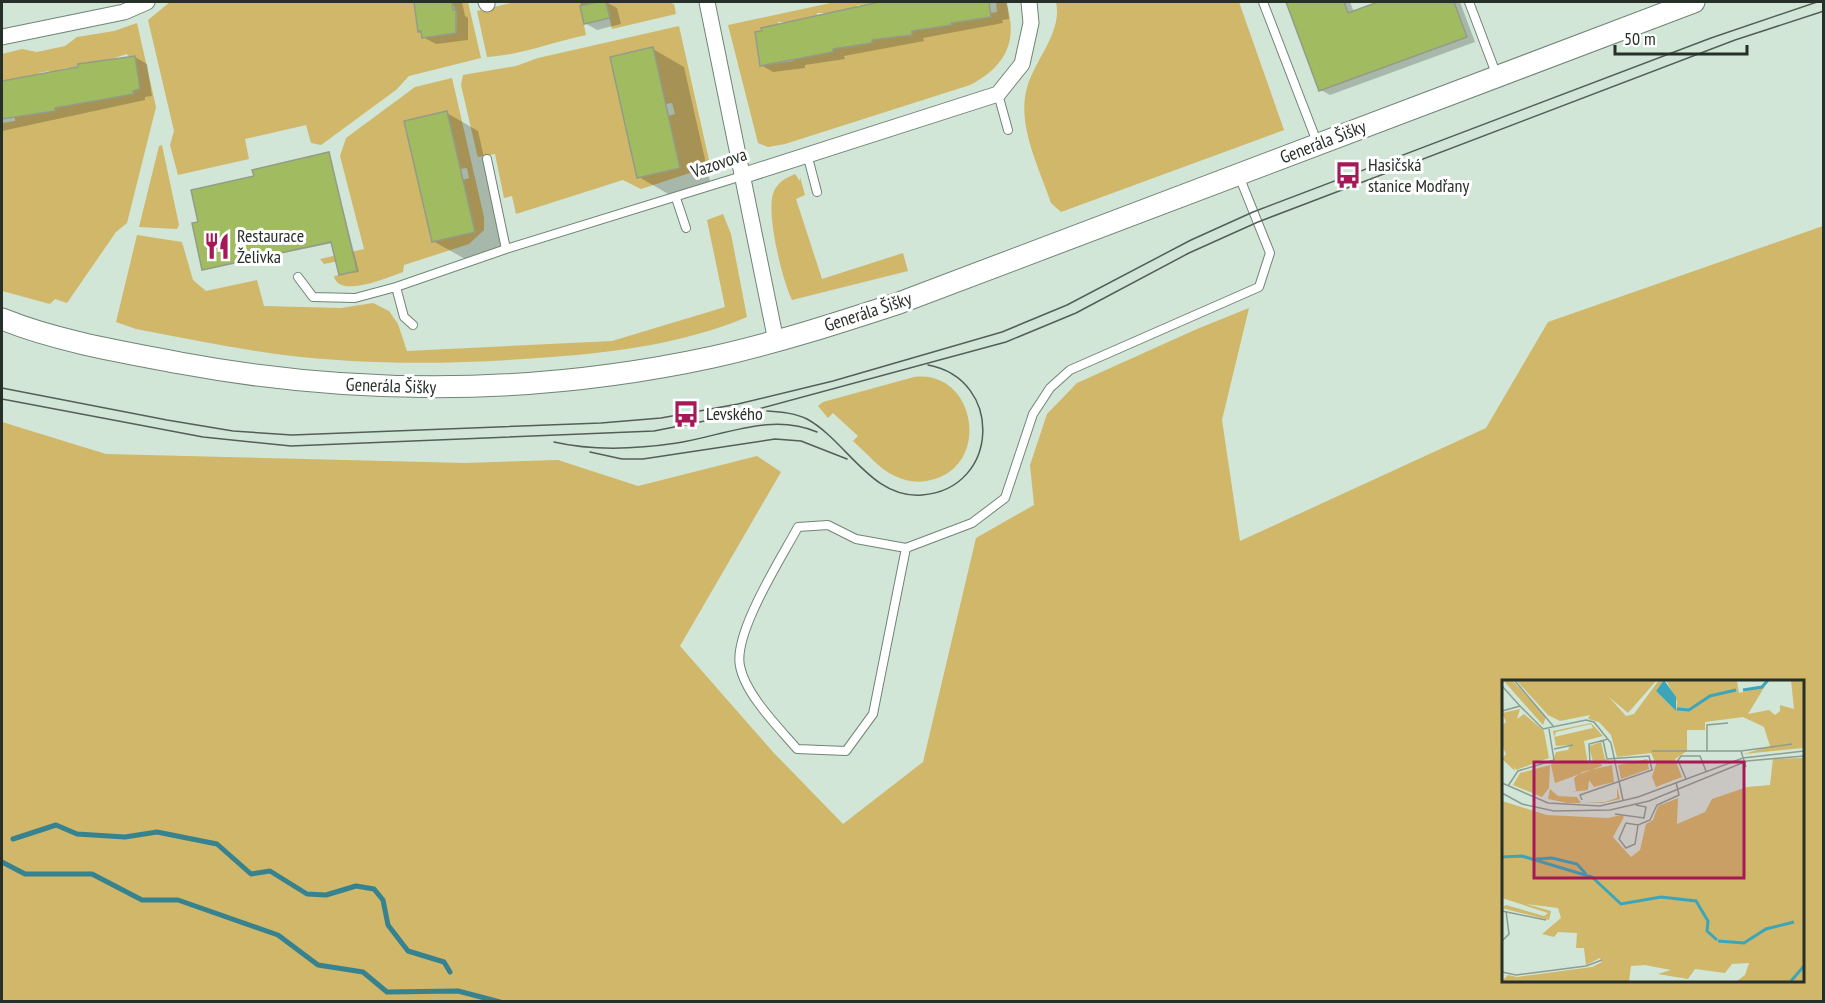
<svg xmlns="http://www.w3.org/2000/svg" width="1825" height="1003" font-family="'PT Sans Narrow',sans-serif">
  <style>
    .green { fill: #d0b769; fill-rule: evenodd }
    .shadow { fill: #0003 }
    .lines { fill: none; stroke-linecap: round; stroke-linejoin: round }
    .stream { stroke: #36828e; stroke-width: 5 }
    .building { fill: #a1bc60; stroke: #949c87; stroke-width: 1.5 }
    .lane-casing { stroke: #718476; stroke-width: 10 }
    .street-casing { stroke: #718476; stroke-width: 17 }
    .secondary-casing { stroke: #718476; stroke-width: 23 }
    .lane { stroke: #fff; stroke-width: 8 }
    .street { stroke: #fff; stroke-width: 15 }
    .secondary { stroke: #fff; stroke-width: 21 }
    .tram { stroke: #545f56; stroke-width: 1.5 }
    .labels { text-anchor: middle; stroke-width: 6; stroke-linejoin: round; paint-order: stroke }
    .street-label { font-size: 18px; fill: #272f29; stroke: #fff }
    .poi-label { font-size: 18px; fill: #272f29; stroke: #fff; text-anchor: start }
    .inset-river { fill: none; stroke: #3da5ba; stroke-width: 3 }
    .inset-road { fill: none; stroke: #8d9d91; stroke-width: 1.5 }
    .view { fill: #a71857; fill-opacity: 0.15; stroke: #a71857; stroke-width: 3 }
    .inset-edge { fill: none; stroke: #272f29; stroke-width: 3 }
  </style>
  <rect width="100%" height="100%" fill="#d1e6d6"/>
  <path class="green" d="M170 2H414L418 31H421L422 38 456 33 457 13 452 2H468L481 58 409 76 396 90 321 145 311 143 306 125 245 139 249 159 178 175 170 145 174 131 148 20Z
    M515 2H598L580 6 586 35C553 42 520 55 487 57L477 11Z
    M606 2H668L674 4 676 14 612 29Z
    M835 2H880L881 4 857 5V8L840 10 841 13H817V17L801 19V22H778V25L762 28V31L755 33 760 66 793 61V58L833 52V49L872 43V40L912 35V31L991 16V13L997 12 996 2H1006C1019 41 1005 67 970 85L785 144 768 147 758 143 728 25Z
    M1056 2H1239L1284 130 1061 212 1051 203C1040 170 1018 128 1026 92 1032 62 1063 34 1056 2Z
    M137 23 156 107 127 223 116 232 67 303 55 299 50 304 2 291V123L15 121V117L55 111V108L134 93 133 91 140 89 135 56H128L127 54 89 66 88 62 78 64V67L62 69 63 73 50 74 49 71 39 73V76L2 81V54L22 49 37 52 65 46 77 37 114 31Z
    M679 26 709 160 696 171 641 189 623 180 516 214 512 196 504 198 495 154 478 157 477 154 461 85 463 75 516 66 538 58ZM653 47 666 104 672 103 675 114 668 116 680 168 638 178 611 57Z
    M452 78 484 217V230L469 244 404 265 403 272C389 277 338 299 334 276L357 271 354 258 324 264 320 259 364 249 340 156 346 138 415 87ZM447 111 460 169 467 168 469 178 463 180 475 232 432 242 404 121Z
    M162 145 179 225 177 229 139 227 159 146Z
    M795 174 800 181V177L805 195 796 199 822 279 903 253 908 271 792 300C782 280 765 210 774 191 779 181 786 178 795 174Z
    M723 214 731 234 747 317C685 343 618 352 552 357 463 364 373 366 284 355 235 349 185 338 136 329L116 322 137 235 182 242 193 280 206 291 257 280 264 306 341 308 373 303 389 311 398 324 407 351 612 341 725 307 707 220Z
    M1823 226V1001H2V422L106 454 465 463 558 460 638 486 757 456 781 472 680 646 773 752 843 824 923 762 976 538 1034 505 1030 465 1047 414 1077 383 1197 329 1249 308 1222 420 1240 541 1486 428 1548 322ZM1504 682H1802V980H1504Z
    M914 377C976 369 992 466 931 480 919 483 907 482 895 476 879 469 866 452 853 441L858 436 833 413 828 418 818 406 823 402Z"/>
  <path class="shadow" d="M415 2H462L465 16 468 18V40L436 44 423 37 419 31Z
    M580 2H606L617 8 621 24 597 30 585 23Z
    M889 2H1007L1009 19 1002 20 1003 23 923 38 924 41 844 56 845 59 805 65V68L773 72 761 65 779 24 819 18V15Z
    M1287 2H1350L1354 12 1383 2H1460L1475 42 1330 95 1321 90Z
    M653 49 684 67 711 186 670 195 639 177Z
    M135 57 147 64 152 96 145 97V100L2 131V83Z
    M447 113 478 131 505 250 465 259 433 241Z
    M329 154 359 272 340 274 333 243 204 269 200 223 255 177Z"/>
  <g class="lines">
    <path class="stream" d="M13 839 56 825 77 834 125 837 157 832 217 844 251 874 270 871 307 894 326 895 356 886 374 889 383 900 388 925 408 951 444 962 450 972
      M2 862 25 874H92L142 900H178L278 935 318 965 363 972 387 992 458 991 500 1002"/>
  </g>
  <path class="building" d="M414 2H452L453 10 456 9V33L422 38 421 31 418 32Z
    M598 2H606L610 18 584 24 580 6Z
    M879 2H989L991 17 951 23 952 25 912 31V35L872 40V43L833 49V52L760 66 755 32 762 31 761 28Z
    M1286 2H1344L1348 13 1378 2H1454L1467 37 1319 91Z
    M653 47 680 168 637 178 610 57Z
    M135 56 140 89 133 91 134 94 55 108V111L2 119V81L78 67V64Z
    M447 111 475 232 432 242 404 121Z
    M329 152 357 271 339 275 331 242 202 270 192 223 198 222 191 190 254 176 252 170Z"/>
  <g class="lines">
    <defs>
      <path id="lane" d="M1263 2 1317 142
        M1469 2 1497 76
        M998 94 1008 130
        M807 154 817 192
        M487 159 506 249
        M676 198 686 228
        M298 277 313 297 355 298 396 287
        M413 325 404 317 396 287 506 249 742 176
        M906 548 873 714 846 751 797 749C779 728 745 694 740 666 733 633 782 557 798 527L828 525 856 539 906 548 972 523 1005 498 1033 414 1050 388 1070 370 1259 287 1270 253 1239 176"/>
      <path id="street" d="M486 2 487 4
        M707 2 776 341
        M2 37 124 12 147 2
        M742 176 998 94 1022 64 1031 23 1029 2"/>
      <path id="secondary" d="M2 319C56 341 122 352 180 363 358 396 537 395 713 357 776 343 838 323 899 303L1694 2"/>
    </defs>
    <use href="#lane" class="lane-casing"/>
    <use href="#street" class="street-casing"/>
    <use href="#secondary" class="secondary-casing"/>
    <use href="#lane" class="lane"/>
    <use href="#street" class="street"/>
    <use href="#secondary" class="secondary"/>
    <path class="tram" d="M2 388 167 420 233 431 292 435 601 423 661 418 738 404 833 381 1002 332 1067 305 1191 240 1253 212 1711 38 1817 2
      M2 399 203 437 291 446 654 431 740 414 1006 342 1076 313 1189 253 1258 222 1735 40 1824 11
      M767 411C781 412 795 413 807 419 847 441 871 499 922 495 1000 489 1004 379 928 365
      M554 442C593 451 637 449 677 443 723 436 771 412 817 432
      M590 452 622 459H643L775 439 801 441 847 459"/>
  </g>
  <defs>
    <symbol id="bus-bare" viewBox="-9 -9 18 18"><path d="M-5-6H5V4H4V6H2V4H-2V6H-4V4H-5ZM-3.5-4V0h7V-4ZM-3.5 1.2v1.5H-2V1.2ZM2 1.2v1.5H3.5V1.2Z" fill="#a71857" stroke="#fff" stroke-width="2.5" paint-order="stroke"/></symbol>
    <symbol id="restaurant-bare" viewBox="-9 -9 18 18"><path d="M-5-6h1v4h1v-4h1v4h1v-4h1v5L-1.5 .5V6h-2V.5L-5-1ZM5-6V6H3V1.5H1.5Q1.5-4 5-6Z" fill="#a71857" stroke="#fff" stroke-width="2.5" paint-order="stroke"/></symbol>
  </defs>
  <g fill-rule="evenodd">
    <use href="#bus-bare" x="1329" y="156" width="38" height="38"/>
    <use href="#restaurant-bare" x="198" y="227" width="38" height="38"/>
    <use href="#bus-bare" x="667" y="395" width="38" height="38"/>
  </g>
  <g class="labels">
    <g class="street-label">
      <text transform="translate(1323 142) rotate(-21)" y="6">Generála Šišky</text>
      <text transform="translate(719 163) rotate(-19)" y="6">Vazovova</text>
      <text transform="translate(868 312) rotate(-18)" y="6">Generála Šišky</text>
      <text transform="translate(391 386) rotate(2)" y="6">Generála Šišky</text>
    </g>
    <g class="poi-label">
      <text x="1368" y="171">Hasičská<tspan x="1368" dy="21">stanice Modřany</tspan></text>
      <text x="237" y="242">Restaurace<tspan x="237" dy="21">Želivka</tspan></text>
      <text x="706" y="420">Levského</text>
    </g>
  </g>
  <g transform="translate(1502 680)">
    <rect width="302" height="302" fill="#d1e6d6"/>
    <path d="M1 0H10L44 37 41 45ZM14 0H155L126 33 107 17 124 36 132 34 157 0H162L154 11 174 31 175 22 164 0H244L235 1 237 13 263 6 246 34 267 30 273 35 278 31V25L292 29 289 0H301V68L242 74 268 66 262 47 241 37 203 42V50H185V71L173 79 180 97 154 107 150 97 154 84 149 73 115 77 109 55 97 42 86 39 88 35 58 41 46 35ZM18 29 15 39 22 34 42 51 47 78 14 90 12 86 13 91 0 79 4 74 0 65V45L4 42 0 33ZM89 43 101 56 82 61 86 84 91 82 87 66 99 62 103 79 110 84 99 83 100 86 53 103 49 85 54 72 66 70 68 65 54 66 51 51ZM89 44 91 48 52 57 54 52ZM301 78V301H235L243 295 247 283 230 284 223 293 193 289 186 299 156 294 169 290 143 285 129 286 127 301H0L6 295 15 297 90 287 100 282 98 278 84 285 82 268H74L75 253 56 252 52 257 40 254 59 238 56 228 24 224 49 231 47 240 0 228 4 225 42 236 46 233 0 218V121L45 135 106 138 119 135 122 137 111 157 129 177 138 170 144 144 151 140 156 126 176 118 175 144 203 132 210 119 245 107 268 105 271 79ZM145 79 147 89 119 99 116 85ZM48 85 47 108 40 117 11 105 18 93ZM110 85 112 102 92 107 87 100 86 110 69 112 74 111 72 98 80 92ZM115 107 118 119 101 123H65L46 119 48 109 56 116 75 117 79 123 103 122 115 118Z" fill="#d0b769" fill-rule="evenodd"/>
    <path d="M162 0 174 17V31L154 11Z" fill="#3da5ba"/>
    <path class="inset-river" d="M241 10 260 7 266 0M175 29 187 30 208 16 234 10M0 177 20 176 90 197 119 224 159 217 194 221 206 241 205 251 215 260M34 179 50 178 75 184 84 194M216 261 242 263 264 249 292 242M289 301 302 286"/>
    <path class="inset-road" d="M13 1 52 47M0 6 18 26 0 31M18 26 41 49 84 40 92 42 109 63 121 120M52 69 71 65M150 71H239L244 87M239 71 290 64M205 72V45L226 43M88 83 87 64 106 59M184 99 176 80 179 76H198L204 91M0 103 46 123 98 126 136 117 241 78 302 71M6 106 16 91 52 80 47 49M0 113 20 124 52 131 108 130 147 121 245 81 302 76M80 120 78 115 150 90 147 76 105 79 101 60M113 134 142 138 144 127 134 125M136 145 133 164 124 168 117 159 124 143 136 145 148 140 155 125 177 115 174 102M0 231 44 240M0 261 7 254 4 231M0 292 14 295 84 286 100 280"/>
    <path class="view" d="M32 82H242V198H32Z"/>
    <rect width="302" height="302" class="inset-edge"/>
  </g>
  <rect width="1825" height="1003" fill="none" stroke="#272f29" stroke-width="6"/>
  <path d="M1615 45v9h132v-9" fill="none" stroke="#272f29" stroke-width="3"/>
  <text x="1624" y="45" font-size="18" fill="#272f29" stroke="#ffffff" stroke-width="4.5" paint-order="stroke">50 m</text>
</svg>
